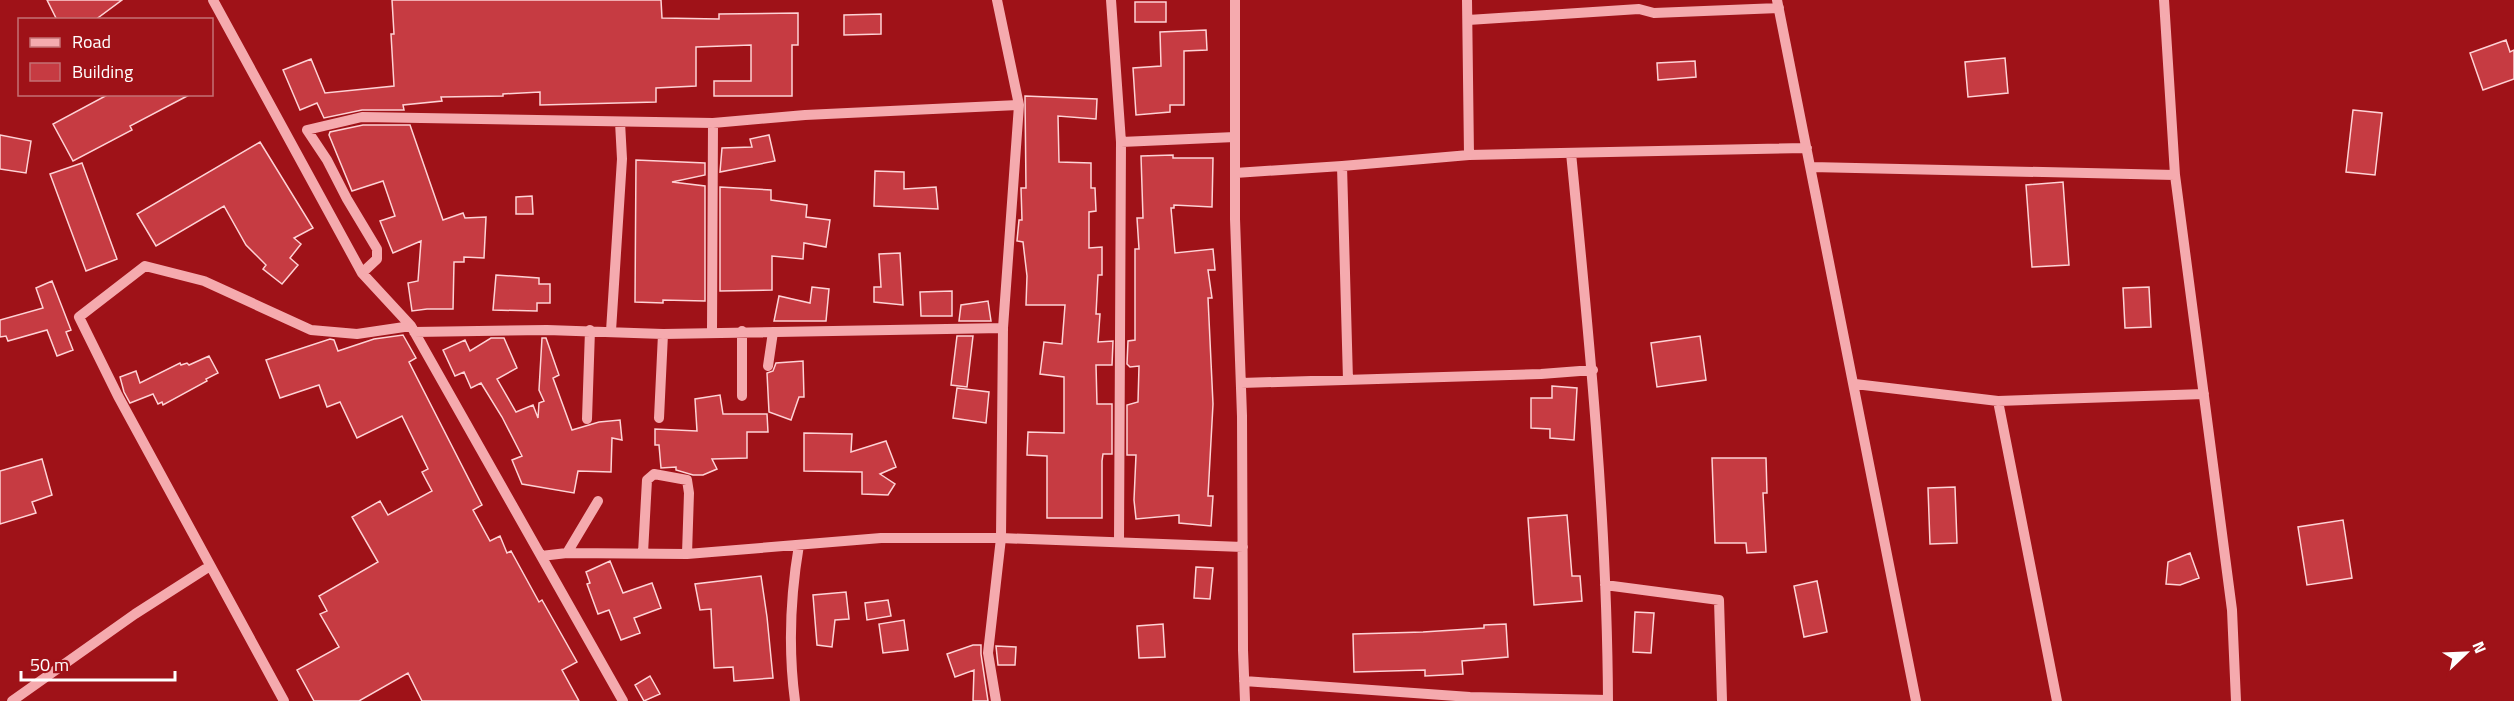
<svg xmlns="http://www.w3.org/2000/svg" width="2514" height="701" font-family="'Titillium Web',sans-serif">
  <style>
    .building { fill: #c63b42; stroke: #fed2d5; stroke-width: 1.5 }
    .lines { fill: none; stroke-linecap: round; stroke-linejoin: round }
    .minor { stroke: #f5aaae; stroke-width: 10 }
  </style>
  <rect width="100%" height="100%" fill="#9f1218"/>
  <path class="building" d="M47 0H122L95 20H57Z
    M392 0H661L662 18 719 19V14L798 13V45H792V96H714V81H751V45L696 47V86L656 88V102L540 105V92L503 94V96L441 97 442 101 403 105 404 110H362L324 118 317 103 300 110 283 70 311 59 325 93 394 86 391 34H394Z
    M1135 2H1166V22H1135Z
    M881 14V34L844 35V15Z
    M1206 30 1207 50 1184 51V105H1170V112L1136 115 1133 68 1161 66 1160 32Z
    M2506 40 2510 52 2514 50V79L2483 90 2470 53Z
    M2005 58 2008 93 1968 97 1965 62Z
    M1695 61 1696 77 1658 80 1657 63Z
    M109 94H191L130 126 132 130 73 161 53 124Z
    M1025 96 1097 99 1096 119 1058 116 1059 162 1091 163V188H1095L1096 211 1089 212V248L1102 247V275H1098L1096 314H1100L1098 342 1113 341 1112 365H1096L1097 404H1112V454H1103L1102 461V518H1047V456L1027 455 1028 432 1064 433V377L1040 374 1044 342 1062 344 1065 305H1026L1027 276 1023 242 1017 241 1019 220H1022L1021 188H1026Z
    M2353 110 2382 113 2375 175 2346 172Z
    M363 125H410L443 220 463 213 465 218 486 217 484 258 464 257V262H454L453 309H427L412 311 408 283 418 281 421 241 393 253 380 221 395 216 383 181 352 191 329 135 330 132Z
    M0 135 31 141 26 173 0 169Z
    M769 135 775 161 720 172 722 148 752 147 750 139Z
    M260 142 313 228 294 238 301 244 290 258 298 265 282 284 263 269 266 265 246 245 224 206 156 246 137 214Z
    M1173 155V158H1213L1212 207 1174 205V208H1171L1175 253 1213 249 1215 270H1208L1212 298H1208L1213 404 1208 496H1213L1211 526 1179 523V515L1136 519 1134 500 1136 455H1127V405L1138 402 1139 366 1130 367 1127 364 1128 341 1135 340V249H1139L1137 218H1143L1141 156Z
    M636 160 705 163V175L672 182 705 186V301L663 300V303L635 302Z
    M82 163 117 259 86 271 50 174Z
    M875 171 904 172V189L936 187 938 209 874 206Z
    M2063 182 2069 265 2032 267 2026 185Z
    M720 187 771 190V200L807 205 806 217 830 220 826 247 804 243 803 259 772 256V290L720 291Z
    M532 196 533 214H516V197Z
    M900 253 903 305 874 302V287H881L879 254Z
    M496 275 539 278V284H550V303H537V311L493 310Z
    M52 281 71 330 66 332 73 350 57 356 47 330 8 341 6 336 0 337V320L43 308 36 288Z
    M812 287 829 289 826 321H774L779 296 810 303Z
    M2149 287 2151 327 2125 328 2123 288Z
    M952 291V316H921L920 292Z
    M988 301 991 321H959L961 305Z
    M403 335 416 358 409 362 482 505 473 510 490 541 500 536 507 553 511 551 539 602 542 600 577 662 562 670 579 701H422L408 673 359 701H314L297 670 339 647 320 614 327 611 319 596 378 562 352 517 380 501 388 515 432 491 422 472 428 469 402 416 357 438 340 402 327 407 319 385 280 398 266 360 330 339 334 340 338 351 374 339Z
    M957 336H973L967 387 951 385Z
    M1700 336 1706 380 1657 387 1651 343Z
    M491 338H504L517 368 497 379 516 412 533 405 538 418 539 403 544 401 539 390 542 338H546L559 375 553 378 572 430 599 422 620 420 622 440 612 438 611 472 578 471 574 493 522 484 512 460 522 456 502 417 481 383 471 388 464 372 455 376 443 350 465 340 470 351Z
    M209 356 218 373 206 379 207 381 163 405 162 402 158 404 153 394 130 403 124 392 120 377 136 371 140 383 180 363 181 365 187 363 189 365Z
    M803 361 804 397H799L791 420 769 412 767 373 773 371 776 363Z
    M1552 386 1577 388 1574 440 1550 438V429L1531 428V398H1552Z
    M957 388 989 392 986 423 953 418Z
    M720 395 723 414H767L768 432H747V458L712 459 717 469 703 475H693L676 470V467L661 468 659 445H655V429L697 431 695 399Z
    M804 433 852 434 851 452 886 441 896 467 880 474 895 484 888 495 862 494V472L804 471Z
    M1712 458H1766L1767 493H1763L1766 552 1747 553 1746 543H1715Z
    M42 459 52 495 32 502 36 513 0 524V471Z
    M1955 487 1957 543 1930 544 1928 488Z
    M1567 515 1572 576H1580L1582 601 1534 605 1528 518Z
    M2343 520 2352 578 2307 585 2298 527Z
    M2190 553 2199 578 2180 585 2166 584 2168 562Z
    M610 561 623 593 652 583 661 608 634 618 640 633 621 640 609 610 598 614 587 584 590 583 586 572Z
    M1196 567 1213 568 1210 599 1194 598Z
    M761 576 767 617 773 678 734 681 733 667 714 668 711 609 700 610 695 584Z
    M1817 581 1827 632 1804 637 1794 586Z
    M846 592 849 619 835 620 832 647 817 645 813 595Z
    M888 600 891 616 867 620 865 603Z
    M1635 612 1654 613 1651 653 1633 652Z
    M904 620 908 650 883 653 879 624Z
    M1163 624 1165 657 1139 658 1137 626Z
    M1506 624 1508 657 1462 661 1463 674 1425 676V670L1354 672 1353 634 1423 632 1484 628V625Z
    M973 645H981V654L988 701H973L974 670 955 677 947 654Z
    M996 646 1016 647 1015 665H998Z
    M650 676 660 694 644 701 635 685Z"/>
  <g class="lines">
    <path class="minor" d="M213 0 362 273 411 326 623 701
      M1111 0 1121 142 1119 541
      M1235 0V219L1242 416 1243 650 1245 701
      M1467 0 1469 155
      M1777 0 1916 701
      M2164 0 2175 175 2232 610 2236 701
      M1468 20 1639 9 1654 13 1779 8
      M1121 142 1235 137
      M1571 153C1589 335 1607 518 1608 701
      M1342 166 1348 380
      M1811 167 2175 175
      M1235 173 1342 166 1469 155 1807 148
      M362 273 377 259V249L347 199 327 160 307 130 362 117 713 123 805 115 1019 105
      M611 331 622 159 620 122
      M414 332 547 330 663 334 1003 328
      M712 332 713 123
      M768 366 773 332
      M1241 383 1541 374 1593 370
      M1855 384 1998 401 2204 394
      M742 396V331
      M1998 401 2057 701
      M659 418 663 334
      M587 419 590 330
      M567 553 598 501
      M643 553 647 480 654 474 687 480 689 493 687 554
      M541 556 567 553 687 554 881 538H1001L1243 547
      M1605 585 1719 600 1722 701
      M1244 681 1470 697 1608 700
      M12 701 135 614 210 566
      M284 701 118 396 79 317 145 266 204 281 311 330 357 334 411 326
      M795 701C788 648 790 598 799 545
      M996 701 988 653 1001 538 1003 328 1019 105 997 0"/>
  </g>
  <rect x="18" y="18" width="195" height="78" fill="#9f1218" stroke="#c57174" stroke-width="1.5"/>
  <rect x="30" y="38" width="30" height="9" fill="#f5aaae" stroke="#c57174" stroke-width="1.5"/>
  <text x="72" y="48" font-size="18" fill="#ffffff">Road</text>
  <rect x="30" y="63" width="30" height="18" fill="#c63b42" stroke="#c57174" stroke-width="1.5"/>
  <text x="72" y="78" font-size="18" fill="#ffffff">Building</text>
  <g transform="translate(2466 653) rotate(67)" stroke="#9f1218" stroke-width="4.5" paint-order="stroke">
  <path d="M0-4.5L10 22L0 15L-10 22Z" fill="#ffffff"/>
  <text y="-9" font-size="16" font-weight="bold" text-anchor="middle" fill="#ffffff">N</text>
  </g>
  <path d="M21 671v9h154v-9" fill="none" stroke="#ffffff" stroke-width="3"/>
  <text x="30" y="671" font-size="18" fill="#ffffff" stroke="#9f1218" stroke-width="4.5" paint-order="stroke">50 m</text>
</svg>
